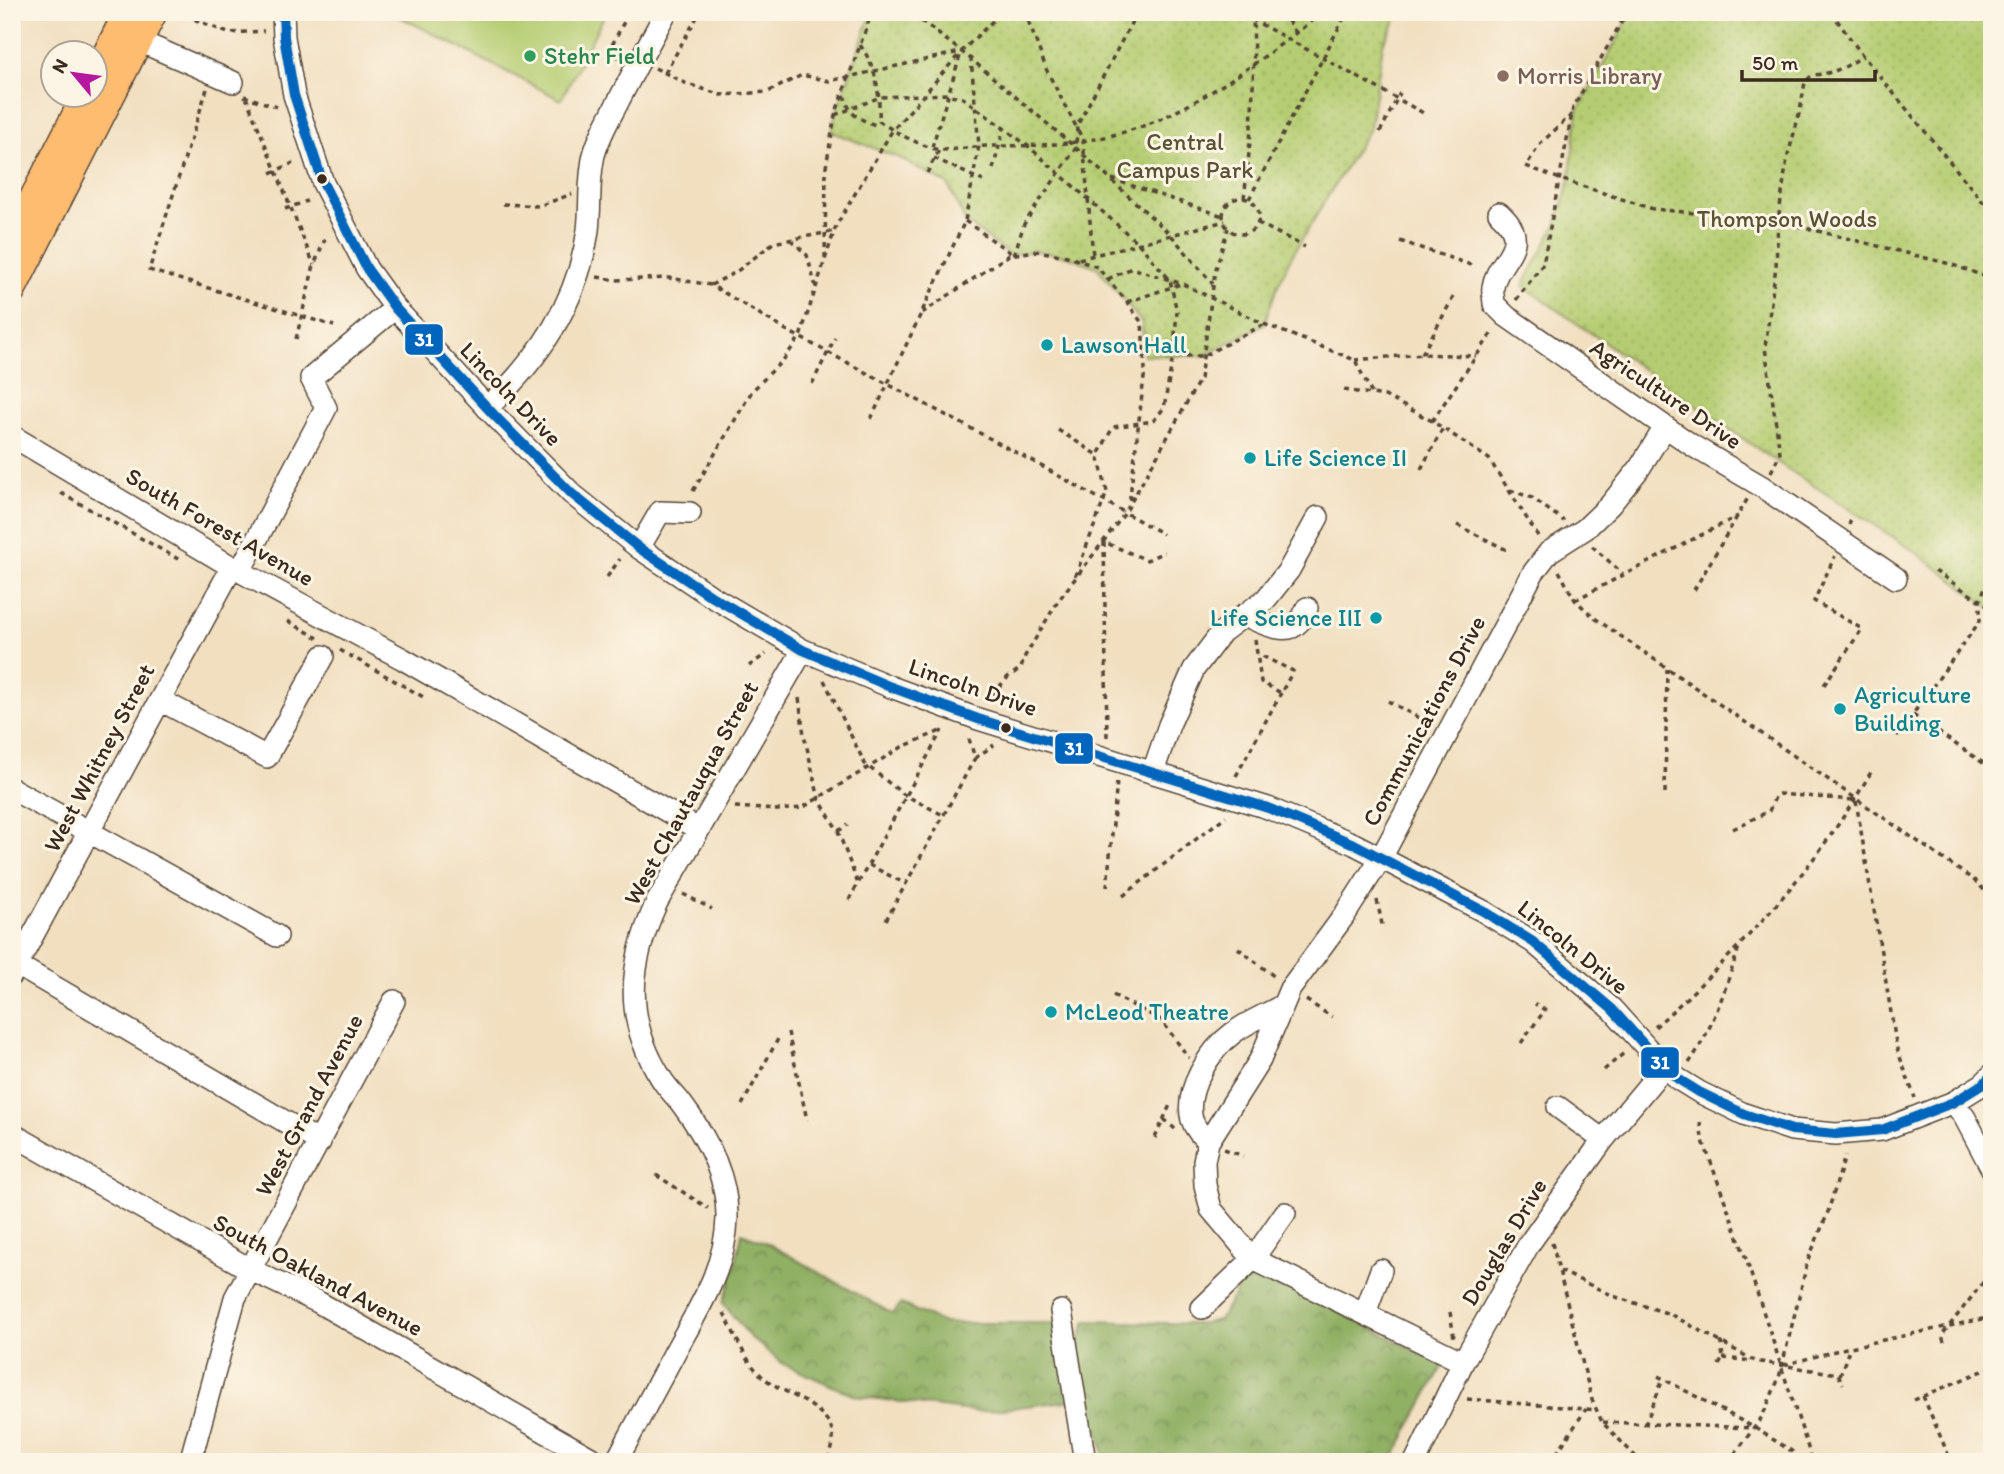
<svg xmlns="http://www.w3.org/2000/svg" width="2004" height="1474" font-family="Itim,sans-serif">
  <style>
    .grass { fill: url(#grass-dots); stroke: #787c48; stroke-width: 2 }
    .forest { fill: url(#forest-crowns); stroke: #666d41; stroke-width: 2 }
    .pitch { fill: #b5cd72; stroke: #787c48; stroke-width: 2 }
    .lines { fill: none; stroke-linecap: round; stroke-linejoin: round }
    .minor-casing { stroke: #564536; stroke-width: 24 }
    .major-casing { stroke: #564536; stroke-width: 29 }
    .path { stroke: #564536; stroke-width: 3.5; stroke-dasharray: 5 5; stroke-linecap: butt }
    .minor { stroke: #fff; stroke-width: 21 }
    .major { stroke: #fdbc70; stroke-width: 26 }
    .bus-1-casing { stroke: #fcf5e5; stroke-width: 16 }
    .bus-1 { stroke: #0065bd; stroke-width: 10 }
    .leisure-dot { fill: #2e9e5b; stroke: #fcf5e5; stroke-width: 2.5 }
    .education-dot { fill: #8d6e63; stroke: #fcf5e5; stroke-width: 2.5 }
    .bus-dot { fill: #3b2a1e; stroke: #fcf5e5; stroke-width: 2.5 }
    .culture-dot { fill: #0f9aa8; stroke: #fcf5e5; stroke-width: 2.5 }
    .labels { text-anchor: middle; stroke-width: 6; stroke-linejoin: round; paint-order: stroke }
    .leisure-label { font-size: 24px; fill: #27864d; stroke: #fcf5e5; text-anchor: start }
    .education-label { font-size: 24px; fill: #785e54; stroke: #fcf5e5; text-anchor: start }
    .park-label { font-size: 24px; fill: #5a5333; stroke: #fcf5e5 }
    .culture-label { font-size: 24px; fill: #0d838f; stroke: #fcf5e5; text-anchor: start }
    .street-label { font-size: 24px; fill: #3b2a1e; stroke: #fcf5e5 }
    .line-badge { stroke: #fcf5e5; stroke-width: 2.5 }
    .badge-label { font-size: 19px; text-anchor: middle; font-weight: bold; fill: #fff }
  </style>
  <defs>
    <pattern id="grass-dots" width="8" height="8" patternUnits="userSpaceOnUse" patternTransform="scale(1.75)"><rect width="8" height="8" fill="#b5cd72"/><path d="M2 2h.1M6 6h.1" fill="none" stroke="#9db062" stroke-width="1.8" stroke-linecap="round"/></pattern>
    <pattern id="forest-crowns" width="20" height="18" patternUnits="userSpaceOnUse" patternTransform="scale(1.75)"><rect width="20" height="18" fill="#90b064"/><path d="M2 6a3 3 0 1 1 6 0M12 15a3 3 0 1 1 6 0" fill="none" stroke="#778f52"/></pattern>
  </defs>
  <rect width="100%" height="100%" fill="#fcf5e5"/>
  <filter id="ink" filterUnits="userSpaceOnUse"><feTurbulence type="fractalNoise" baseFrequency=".0143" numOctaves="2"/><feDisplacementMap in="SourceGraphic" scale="14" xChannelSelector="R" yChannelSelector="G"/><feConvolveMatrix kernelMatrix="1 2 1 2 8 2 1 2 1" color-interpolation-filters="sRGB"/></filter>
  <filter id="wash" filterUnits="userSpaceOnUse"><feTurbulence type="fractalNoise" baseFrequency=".00686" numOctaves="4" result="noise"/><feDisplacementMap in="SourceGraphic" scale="28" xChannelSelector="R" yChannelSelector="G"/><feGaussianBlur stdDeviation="1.57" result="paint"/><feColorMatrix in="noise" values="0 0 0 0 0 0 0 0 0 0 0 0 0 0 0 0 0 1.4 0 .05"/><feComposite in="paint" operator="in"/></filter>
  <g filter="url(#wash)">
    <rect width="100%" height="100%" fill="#f1dfc0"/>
    <path class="grass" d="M872 12H1400L1383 44 1370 127 1290 259 1277 287 1264 324 1203 356 1144 355 1142 323 1097 267 1067 256 1036 251 1009 255 965 221 948 184 899 158 832 132 835 115Z
      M1632 12H1992V609L1914 551 1771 458 1523 286 1556 225 1569 183 1578 110Z"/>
    <path class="forest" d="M742 1233 767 1243 893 1314 901 1304 943 1323H1063L1075 1400 979 1412 855 1396 783 1364 749 1336 723 1303 735 1267Z
      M1260 1271 1443 1365 1391 1462H1106L1076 1348 1086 1321 1199 1324 1219 1320 1242 1282Z"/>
    <path class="pitch" d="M391 12H606L561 100Z"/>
  </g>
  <g filter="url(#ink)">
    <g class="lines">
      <defs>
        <path id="minor" d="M283 12 284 37 294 95 323 183 367 269 395 308 494 415 572 494 639 548 711 596 803 650 891 687 978 719 1268 808 1354 844 1483 911 1533 942 1612 1009 1664 1067 1678 1079 1699 1092 1744 1114 1792 1130 1836 1134 1882 1130 1954 1102 1983 1084 1992 1075
          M139 41 233 82
          M1499 213C1535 245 1497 258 1493 287 1492 292 1494 299 1494 304L1506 316 1693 446 1761 486 1896 578
          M487 408C539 359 578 303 588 230 591 205 588 180 594 155 599 136 609 119 618 102 633 72 650 42 666 12
          M12 436 232 567 403 659 698 829
          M639 548 660 512 690 513
          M240 571 326 408 311 378 395 308
          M1244 615C1258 621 1286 637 1298 623 1302 619 1305 613 1307 608
          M160 700 267 757 323 656
          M1153 772 1169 725 1194 669 1222 632 1266 599 1289 570 1318 517
          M12 789 277 936
          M17 965 320 1142
          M12 974 232 567
          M1954 1102 1965 1118 1992 1169
          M1558 1107 1603 1140
          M12 1134 251 1270 318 1302 598 1462
          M1208 1142C1201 1135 1195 1129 1192 1120 1184 1090 1210 1050 1233 1033 1247 1022 1266 1015 1281 1006
          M1202 1308 1253 1259 1285 1213
          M1061 1311 1085 1462
          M1365 1313 1381 1270
          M1463 1362 1253 1259 1211 1209 1205 1185 1204 1161 1208 1142 1260 1060 1290 989 1344 916 1381 858 1533 573 1549 552 1585 529 1610 505 1639 469 1665 427
          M190 1462 235 1298 394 1001
          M616 1462C636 1424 656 1387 676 1350 699 1308 726 1267 727 1218 728 1175 706 1136 681 1103 674 1094 666 1087 661 1078 623 1018 629 963 657 902L803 650
          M1415 1462 1463 1362 1529 1244 1603 1140 1664 1067"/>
        <path id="major" d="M94 78 127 12
          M12 239 86 94
          M12 291 154 12"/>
      </defs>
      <use href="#minor" class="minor-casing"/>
      <use href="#major" class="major-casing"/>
      <path class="path" d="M176 12 228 33 264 31
        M903 12 923 22 971 59 1076 148 1171 235 1213 284
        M1025 12 1047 71 1083 140 1093 256
        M1233 12 1253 20 1427 115
        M1282 12 1296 33
        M1394 12 1396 20
        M1831 12 1863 56 1992 213
        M860 45C877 68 880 93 879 121 893 131 925 149 942 150 957 150 974 146 990 146 1032 146 1076 145 1117 134 1187 117 1267 56 1323 12
        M621 59 610 49 629 12
        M655 68 685 83 721 95 768 92 802 75 829 81 848 77 960 52
        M665 73 700 12
        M207 89 149 270 334 326
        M844 95C851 116 855 117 875 125L879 121
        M244 96 277 107
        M246 97 314 265
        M1572 114 1540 144 1526 166 1560 179 1653 209 1778 221 1950 264 1992 279
        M835 115 880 97 947 94 963 98 1028 146 1139 244 1170 280 1177 312 1173 356 1164 408 1153 421 1113 427 1098 455
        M1380 132 1400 93
        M932 147 960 56
        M934 158 983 181
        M993 169 1004 128
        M271 173 293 163
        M927 173 939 150
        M1112 179 1223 216
        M1244 198C1252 136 1255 75 1253 12
        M1223 216a18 18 0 1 1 36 0a18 18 0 1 1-36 0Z
        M1249 199 1347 12
        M503 204 539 206 572 194
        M285 209 307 201
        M965 221 1014 255 1024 224 1076 148 1077 126 1137 12
        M1258 223 1305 247
        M791 240 807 255 816 287
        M1400 241 1471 265
        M825 258 826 167 835 115 872 12
        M1079 259 1225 221
        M597 277 616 280 669 278 711 285 786 330 1034 462 1163 534
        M1108 279 1132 268 1183 284 1264 324 1355 360 1372 394
        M711 285 736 272 773 243 835 231
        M1516 300 1543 264 1573 108 1627 12
        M1127 302 1181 284
        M922 313 1009 255 1036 251 1067 256 1097 267 1123 297 1142 323 1145 369 1129 505
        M296 339 314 265 325 239
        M1422 354 1454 296
        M1136 355 1203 356 1263 325
        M1355 360 1422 354 1476 356
        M812 384 835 338
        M1344 390 1385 396 1432 421 1489 459 1538 536
        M871 419 965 221 979 146 971 59
        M1432 421 1494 330
        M1058 430 1098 455 1107 492 1075 577
        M1421 469 1443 428
        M1771 472 1780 453 1765 347 1776 266 1778 221 1787 159 1800 111 1805 82 1812 75C1833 74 1846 67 1863 56
        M1510 490 1532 498 1564 521
        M693 491 752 391 784 359 800 337 836 226 892 131 962 51 1002 12
        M61 493 178 559
        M1457 525 1509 551
        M1849 525 1852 517
        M1592 546 1623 574
        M1559 571 1575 600 1596 619 1978 883 1992 900
        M1935 571 1992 609
        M607 577 620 559
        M1694 590 1748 498
        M1575 600 1738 516
        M288 621 318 638
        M1255 639 1261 682 1281 693 1293 671 1258 654
        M340 650 427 699
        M749 666 766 654
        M824 680 865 764 903 794 943 815
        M1824 685 1862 629 1814 601 1835 556
        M799 698 804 735 819 799 838 831 858 884
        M1388 701 1419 718
        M986 702 1008 677 1021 668 1025 656 1058 601 1125 513 1200 379 1215 272 1228 228
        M1913 715 1992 769
        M1897 736 1980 621V601L1992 567
        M1107 737 1104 542 1147 560 1164 552
        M975 758 994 745
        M1236 776 1281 693
        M1665 793 1667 669
        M1856 801 1897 1049 1915 1098
        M735 807 777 810 802 808 902 747 943 730
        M1733 829 1769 811 1776 795 1779 794 1853 800
        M838 831 848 825
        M869 865 906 884
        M1107 887 1117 781
        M683 894 712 909
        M1123 896 1226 816
        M849 900 942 730
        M1377 900 1383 929
        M886 920 975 758 968 736
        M1238 948 1275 977
        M1113 995 1161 1020 1189 1058
        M1306 1000 1332 1017
        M1161 1020H1185L1222 1016
        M1655 1027C1737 953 1816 869 1871 772
        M788 1032 807 1120
        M1521 1043 1545 1010 1535 1004
        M1689 1063C1713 1029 1726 987 1739 947
        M1604 1070 1624 1053
        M742 1105 778 1039
        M1164 1119 1175 1129
        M1700 1122 1702 1138 1746 1259 1812 1460
        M1155 1138 1170 1105
        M1224 1149 1243 1156
        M656 1175 708 1208
        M1552 1243 1592 1400 1602 1422 1641 1462
        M1560 1271 1616 1297 1670 1314 1755 1361 1838 1374 1843 1384
        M1450 1312 1454 1338
        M724 1313C735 1334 745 1362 764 1378 793 1401 852 1410 827 1462
        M1944 1342 1942 1335 1992 1271
        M1723 1358 1753 1361
        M1719 1365 1723 1358 1721 1341
        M1784 1365 1846 1348 1992 1317
        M1840 1375 1850 1347
        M1658 1376 1755 1428 1793 1452
        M1923 1396 1950 1459
        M1467 1399 1597 1410
        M1914 1400 1992 1367
        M1603 1422 1753 1428
        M1645 1425 1663 1379
        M1551 1462 1586 1409
        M1729 1462 1762 1417 1779 1378 1808 1260 1827 1215 1845 1156"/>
      <use href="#minor" class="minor"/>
      <use href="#major" class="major"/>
      <defs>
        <path id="bus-1" d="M283 12 284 37 294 95 323 183 367 269 395 308 494 415 572 494 639 548 711 596 803 650 891 687 978 719 1268 808 1354 844 1483 911 1533 942 1612 1009 1664 1067 1678 1079 1699 1092 1744 1114 1792 1130 1836 1134 1882 1130 1954 1102 1983 1084 1992 1075"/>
      </defs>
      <use href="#bus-1" class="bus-1-casing"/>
      <use href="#bus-1" class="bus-1"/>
    </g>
  </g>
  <circle class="leisure-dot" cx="530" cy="56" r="7"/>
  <circle class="education-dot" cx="1503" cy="76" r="7"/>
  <g class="bus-dot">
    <circle cx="322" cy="179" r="6"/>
    <circle cx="1006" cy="728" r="6"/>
  </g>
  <g class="culture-dot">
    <circle cx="1047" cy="345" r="7"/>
    <circle cx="1250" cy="458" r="7"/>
    <circle cx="1376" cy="618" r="7"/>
    <circle cx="1840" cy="709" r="7"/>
    <circle cx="1051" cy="1012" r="7"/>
  </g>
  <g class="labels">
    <g class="leisure-label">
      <text x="544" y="64">Stehr Field</text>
    </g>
    <g class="education-label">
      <text x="1517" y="84">Morris Library</text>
    </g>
    <g class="park-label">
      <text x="1185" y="150">Central<tspan x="1185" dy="28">Campus Park</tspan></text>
      <text x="1787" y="227">Thompson Woods</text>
    </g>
    <g class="culture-label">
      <text x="1061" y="353">Lawson Hall</text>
      <text x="1264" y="466">Life Science II</text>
      <text x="1362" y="626" text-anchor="end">Life Science III</text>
      <text x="1854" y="703">Agriculture<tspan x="1854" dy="28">Building</tspan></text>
      <text x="1065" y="1020">McLeod Theatre</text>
    </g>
    <g class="street-label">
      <text transform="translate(511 394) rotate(46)" y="8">Lincoln Drive</text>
      <text transform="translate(1666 394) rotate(34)" y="8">Agriculture Drive</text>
      <text transform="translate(220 527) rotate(30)" y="8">South Forest Avenue</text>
      <text transform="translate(973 687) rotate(19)" y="8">Lincoln Drive</text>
      <text transform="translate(1424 721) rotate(-62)" y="8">Communications Drive</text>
      <text transform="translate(99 758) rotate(-62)" y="8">West Whitney Street</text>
      <text transform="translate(691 793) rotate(-61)" y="8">West Chautauqua Street</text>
      <text transform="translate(1573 947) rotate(39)" y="8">Lincoln Drive</text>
      <text transform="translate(309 1105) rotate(-62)" y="8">West Grand Avenue</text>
      <text transform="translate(1504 1242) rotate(-59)" y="8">Douglas Drive</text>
      <text transform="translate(318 1275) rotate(28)" y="8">South Oakland Avenue</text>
    </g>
  </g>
  <g class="line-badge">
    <rect x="404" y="323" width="40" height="33" rx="7" fill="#0065bd"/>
    <rect x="1054" y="732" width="40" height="33" rx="7" fill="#0065bd"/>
    <rect x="1640" y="1046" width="40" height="33" rx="7" fill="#0065bd"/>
  </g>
  <g class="badge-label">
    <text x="424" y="346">31</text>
    <text x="1074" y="755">31</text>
    <text x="1660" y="1069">31</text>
  </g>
  <rect width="2004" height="1474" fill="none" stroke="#fcf5e5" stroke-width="42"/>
  <g transform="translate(74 74) rotate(299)"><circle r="33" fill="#fcf5e5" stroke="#afa495" stroke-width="2"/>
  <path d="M0-5L12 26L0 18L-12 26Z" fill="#b5179e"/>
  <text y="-10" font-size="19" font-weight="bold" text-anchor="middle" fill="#3b2a1e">N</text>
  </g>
  <path d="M1742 70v10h133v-10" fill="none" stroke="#3b2a1e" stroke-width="3.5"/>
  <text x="1752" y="70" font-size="21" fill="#3b2a1e" stroke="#fcf5e5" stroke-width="5" paint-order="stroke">50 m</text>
</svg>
